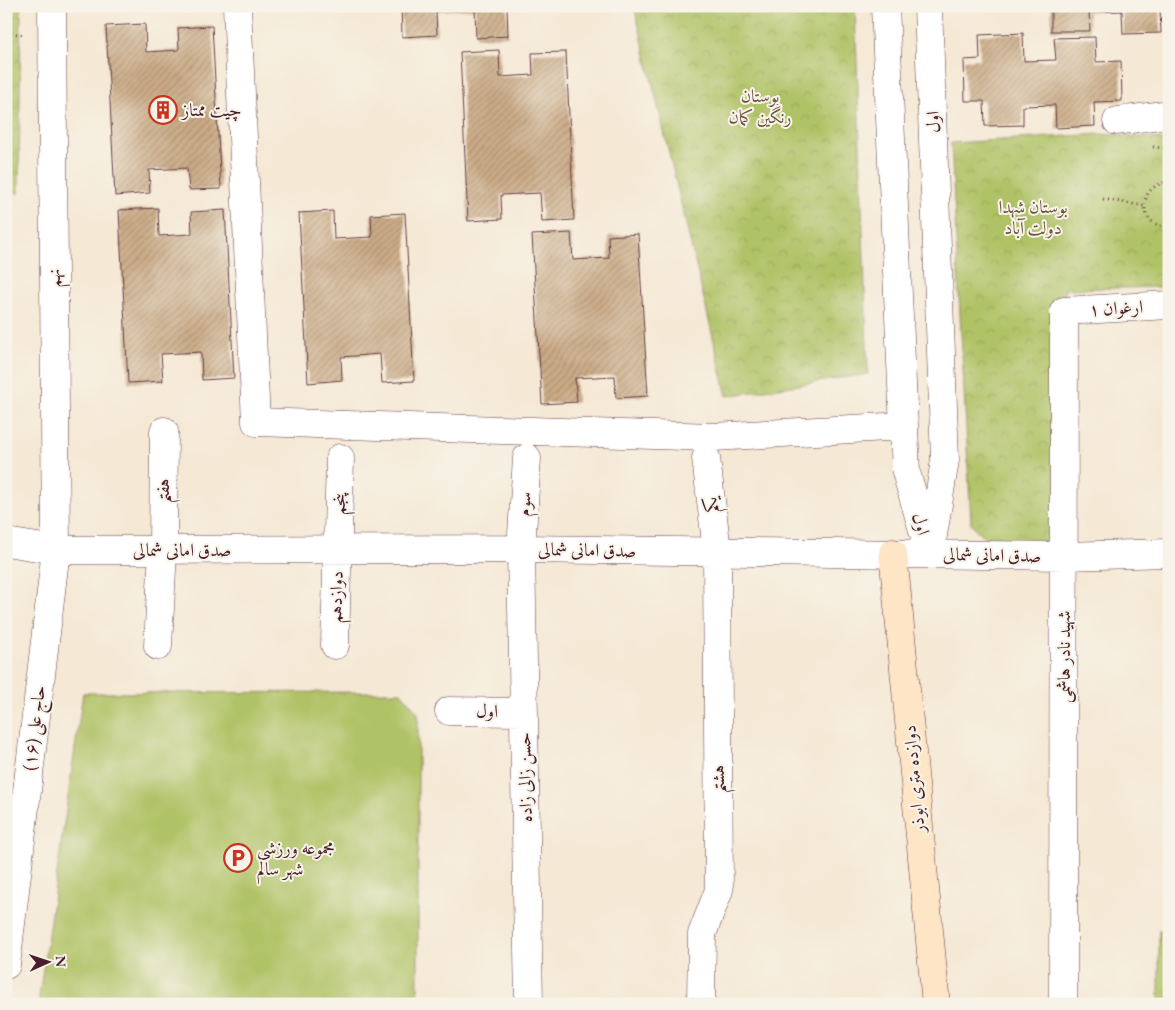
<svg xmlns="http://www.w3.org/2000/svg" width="1175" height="1010" font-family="'EB Garamond',Amiri,serif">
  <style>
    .park { fill: url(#park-crowns); stroke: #7d7048 }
    .pitch { fill: #b0c266; stroke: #7d7048 }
    .building { fill: url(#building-hatch) }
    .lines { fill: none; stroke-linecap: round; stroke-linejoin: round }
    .street-casing { stroke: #643d44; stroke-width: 29 }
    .secondary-casing { stroke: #643d44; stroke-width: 29 }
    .path { stroke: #643d44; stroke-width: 3; stroke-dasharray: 1 4; stroke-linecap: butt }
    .street { stroke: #fff; stroke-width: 28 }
    .secondary { stroke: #fde5c5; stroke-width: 28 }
    .labels { text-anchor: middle; stroke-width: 4; stroke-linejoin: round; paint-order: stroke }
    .park-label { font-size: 18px; fill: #69503d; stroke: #f7f3e8 }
    .poi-label { font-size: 18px; fill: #4a1f2b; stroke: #f7f3e8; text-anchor: start }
    .street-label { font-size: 18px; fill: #4a1f2b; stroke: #f7f3e8 }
  </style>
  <defs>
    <pattern id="park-crowns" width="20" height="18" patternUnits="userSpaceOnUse" patternTransform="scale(1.25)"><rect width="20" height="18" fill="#b0c266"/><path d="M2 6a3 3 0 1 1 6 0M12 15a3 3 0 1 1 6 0" fill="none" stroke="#99a659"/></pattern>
    <pattern id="building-hatch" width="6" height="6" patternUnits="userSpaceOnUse" patternTransform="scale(1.25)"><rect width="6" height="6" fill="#cbac87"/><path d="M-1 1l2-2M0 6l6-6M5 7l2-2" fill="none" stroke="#a78b6f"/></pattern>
  </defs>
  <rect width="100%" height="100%" fill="#f7f3e8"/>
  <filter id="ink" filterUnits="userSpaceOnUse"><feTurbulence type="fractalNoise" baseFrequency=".02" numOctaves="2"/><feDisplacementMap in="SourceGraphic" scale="10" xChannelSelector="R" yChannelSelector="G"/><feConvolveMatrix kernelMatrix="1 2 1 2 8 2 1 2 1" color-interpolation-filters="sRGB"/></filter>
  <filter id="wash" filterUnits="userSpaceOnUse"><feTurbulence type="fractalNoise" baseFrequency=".0096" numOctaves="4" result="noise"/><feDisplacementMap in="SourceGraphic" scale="20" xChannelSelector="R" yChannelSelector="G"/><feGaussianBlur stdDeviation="1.12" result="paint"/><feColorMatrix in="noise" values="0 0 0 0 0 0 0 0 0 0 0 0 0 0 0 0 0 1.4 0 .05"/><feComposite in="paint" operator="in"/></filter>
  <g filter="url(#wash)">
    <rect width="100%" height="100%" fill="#f5e8d4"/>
    <path class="park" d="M6 6H21L19 193 6 192Z
      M634 6H855L868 374 727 396Z
      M1101 134 1153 138 1169 142V287L1065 289 1058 539C1025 546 993 555 971 523L951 143Z"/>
    <path class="pitch" d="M401 692 418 713V1004H38L83 693Z
      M1159 931H1169V1004H1159Z"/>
    <g id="blocks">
      <path class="building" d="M401 6H507L508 36 476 38 475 9 436 11 437 35 402 37Z
        M1051 6H1169V9H1160L1161 33 1123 34 1122 11 1089 12 1090 31H1051Z
        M145 24 146 52 179 50 178 28 212 26 221 189 189 190 187 168 149 170 150 193 115 196 106 26Z
        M1023 33 1024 61 1056 60 1054 38 1095 37 1096 62 1121 61 1122 101 1094 102 1095 126 1056 128 1055 105 1023 106V125L985 126 984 101H965L964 60 980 59 979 35Z
        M499 50 500 77 533 75 532 53 566 52 574 220 542 222 540 193 501 195 502 219 468 221 460 52Z
        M158 208 159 236 192 234 191 212 225 210 234 378 202 380 201 352 161 354 163 381 128 383 119 210Z
        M333 211 334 239 372 237 371 215 405 213 414 381 382 383 380 354 341 357 342 380 308 383 299 213Z
        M571 233 573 260 609 258 608 236 638 234 648 396 616 398 615 376 575 378 577 402 542 404 532 235Z"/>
    </g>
  </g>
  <g filter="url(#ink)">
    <use href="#blocks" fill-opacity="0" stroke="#643d44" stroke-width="1"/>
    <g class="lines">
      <defs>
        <path id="street" d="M237 6 256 422 714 437 904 426
          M885 6 906 472 930 554 945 460 928 6
          M1117 121 1169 114
          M527 458 521 549 529 1004
          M6 542 56 550 521 549 1065 556 1169 553
          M335 645 340 458
          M158 646 163 550 164 431
          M449 711 524 712
          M6 965 56 550 52 6
          M701 1004 702 934 719 890 717 551 706 458
          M1063 1004 1064 311 1169 305"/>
        <path id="secondary" d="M893 553 936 1004"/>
      </defs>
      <use href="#street" class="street-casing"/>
      <use href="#secondary" class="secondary-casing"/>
      <path class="path" d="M6 32 23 35
        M1153 147 1169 149
        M1169 182C1136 185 1137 227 1169 227
        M1103 199 1144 206"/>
      <use href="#street" class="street"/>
      <use href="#secondary" class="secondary"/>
    </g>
  </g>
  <defs>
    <symbol id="building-ring" viewBox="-11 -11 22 22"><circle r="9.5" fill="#f7f3e8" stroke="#c8321e" stroke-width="1.5"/><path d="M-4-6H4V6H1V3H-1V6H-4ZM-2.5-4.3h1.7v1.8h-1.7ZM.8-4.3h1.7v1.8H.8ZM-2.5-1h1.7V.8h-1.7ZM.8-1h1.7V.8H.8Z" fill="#c8321e"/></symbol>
    <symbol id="parking-ring" viewBox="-11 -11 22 22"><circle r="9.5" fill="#f7f3e8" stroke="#c8321e" stroke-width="1.5"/><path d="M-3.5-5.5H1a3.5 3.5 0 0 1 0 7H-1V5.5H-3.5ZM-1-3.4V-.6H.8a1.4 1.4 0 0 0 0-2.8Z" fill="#c8321e"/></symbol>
  </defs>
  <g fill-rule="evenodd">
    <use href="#building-ring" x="147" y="94" width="32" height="32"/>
    <use href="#parking-ring" x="222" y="842" width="32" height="32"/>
  </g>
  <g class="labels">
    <g class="park-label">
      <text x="760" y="102">بوستان<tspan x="760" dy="21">رنگین کمان</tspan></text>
      <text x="1033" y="213">بوستان شهدا<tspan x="1033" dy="21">دولت آباد</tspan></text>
    </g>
    <g class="poi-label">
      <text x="182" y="116">چیت ممتاز</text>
      <text x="257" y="854">مجموعه ورزشی<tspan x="257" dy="21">شهر سالم</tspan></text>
    </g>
    <g class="street-label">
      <text transform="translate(933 122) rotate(-92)" y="6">اول</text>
      <text transform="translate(54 278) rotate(-90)" y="6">نهم</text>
      <text transform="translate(1116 308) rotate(-3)" y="6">ارغوان ۱</text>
      <text transform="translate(163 491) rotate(-90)" y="6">هفتم</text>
      <text transform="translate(339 504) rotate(-88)" y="6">پنجم</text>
      <text transform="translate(524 504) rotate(-86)" y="6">سوم</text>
      <text transform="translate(711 505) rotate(-96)" y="6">یکم</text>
      <text transform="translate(921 524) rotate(74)" y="6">اول</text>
      <text x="182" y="556">صدق امانی شمالی</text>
      <text transform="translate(587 550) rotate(1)" y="6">صدق امانی شمالی</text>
      <text transform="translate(992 555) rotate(1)" y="6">صدق امانی شمالی</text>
      <text transform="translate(336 597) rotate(-88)" y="6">دوازدهم</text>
      <text transform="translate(1064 657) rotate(-90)" y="6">شهید نادر هاشمی</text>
      <text transform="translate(487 711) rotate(1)" y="6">اول</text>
      <text transform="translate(34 728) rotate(-83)" y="6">حاج علی (۱۶)</text>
      <text transform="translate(525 777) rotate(-91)" y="6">حسن زالی زاده</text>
      <text transform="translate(718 779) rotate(-90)" y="6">هشتم</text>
      <text transform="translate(914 779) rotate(-95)" y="6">دوازده متری ابوذر</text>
    </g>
  </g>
  <rect width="1175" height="1010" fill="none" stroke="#f7f3e8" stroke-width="25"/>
  <g transform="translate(48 962) rotate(87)" stroke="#f7f3e8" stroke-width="4" paint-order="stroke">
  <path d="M0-4L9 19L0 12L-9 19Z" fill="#4a1f2b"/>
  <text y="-8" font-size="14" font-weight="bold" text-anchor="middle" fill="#4a1f2b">N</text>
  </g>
</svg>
